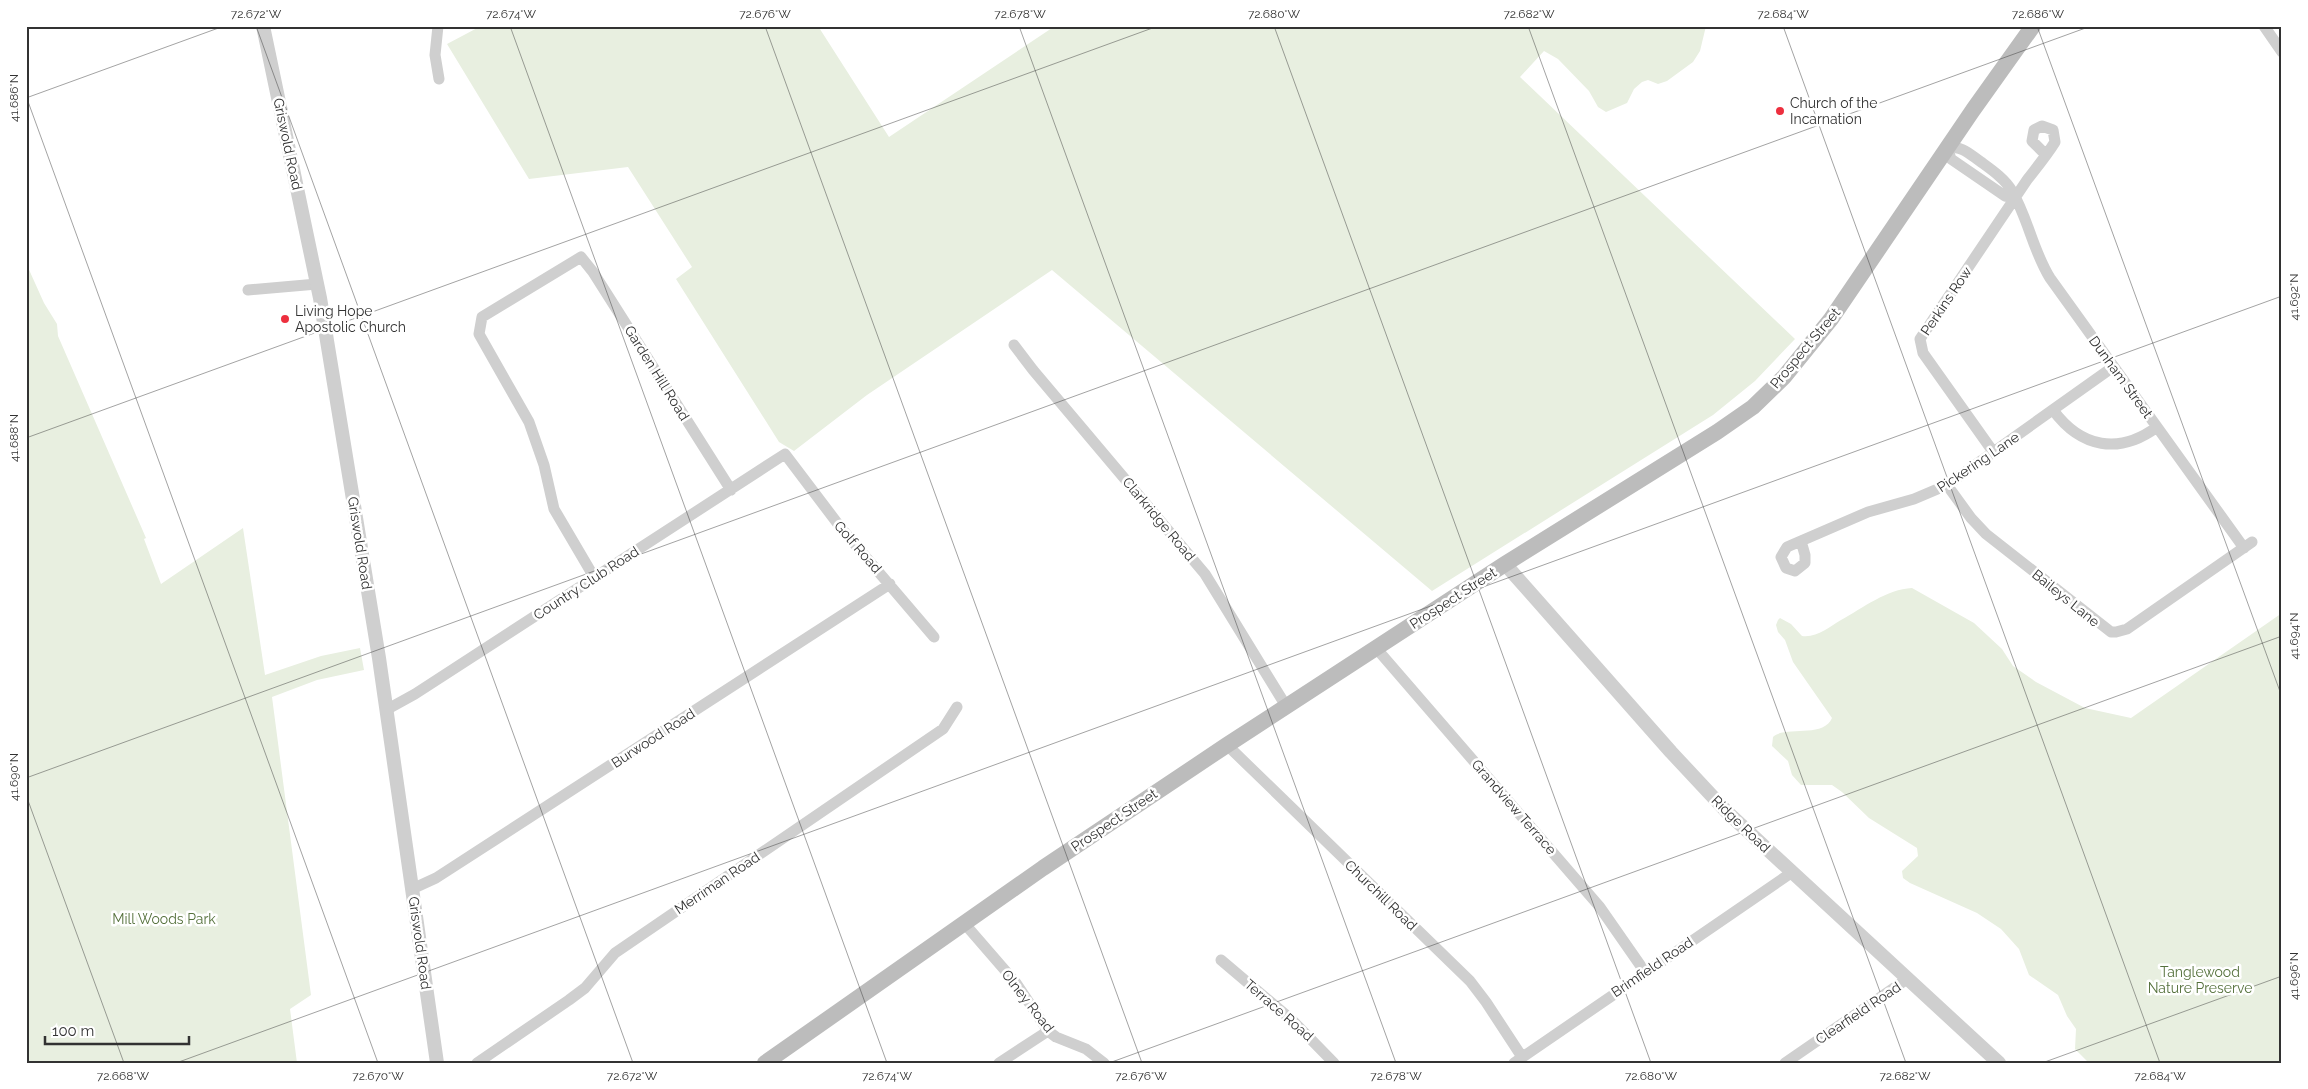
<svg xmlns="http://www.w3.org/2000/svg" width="2308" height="1089" font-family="Raleway,sans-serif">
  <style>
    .green { fill: #e8efe0 }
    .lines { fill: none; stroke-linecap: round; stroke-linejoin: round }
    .minor { stroke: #cfcfcf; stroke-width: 11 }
    .tertiary { stroke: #cfcfcf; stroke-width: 14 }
    .secondary { stroke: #bcbcbc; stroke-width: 16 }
    .ticks { fill: none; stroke: #323232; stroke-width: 1; stroke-opacity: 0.45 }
    .poi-dot { fill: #ed2f3e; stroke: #fff; stroke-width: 2 }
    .labels { text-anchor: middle; stroke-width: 5; stroke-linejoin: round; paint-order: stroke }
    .poi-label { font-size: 14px; fill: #323232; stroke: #fff; text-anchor: start }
    .street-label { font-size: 14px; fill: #323232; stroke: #fff }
    .park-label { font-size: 14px; fill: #55713c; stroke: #fff }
    .neatline { fill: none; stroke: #323232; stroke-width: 2 }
    .ticks-label { font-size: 12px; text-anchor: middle; fill: #323232 }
  </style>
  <rect width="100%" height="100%" fill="#fff"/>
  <path class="green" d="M481 26H818L889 137 1055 26H1706L1700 51 1693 62 1667 81 1658 84 1648 80 1642 82 1634 89 1627 103 1606 112 1598 107 1589 91 1558 59 1544 51 1520 77 1795 339 1755 381 1713 415 1432 591 1052 270 867 395 794 451 779 442 676 279 692 267 628 167 529 179 447 44Z
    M26 263 44 303 57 324 58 336 146 538 144 539 161 584 243 528 265 675 321 656 360 648 364 670 317 680 272 697 311 995 290 1009 297 1063H26Z
    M1912 588 1974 623 2002 649 2013 666 2036 682 2085 708 2131 718 2282 613V1063H2089L2075 1049 2076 1029 2067 1016 2058 995 2029 975 2019 949 2001 929 1977 913 1910 883 1903 878 1902 871 1918 856 1917 848 1869 818 1842 792 1832 785H1801L1792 775 1788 761 1772 746 1773 737C1785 725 1823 739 1832 718L1793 662 1785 640 1778 632 1776 625 1778 620 1780 618 1791 624 1802 636C1817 638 1829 627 1841 620 1863 608 1887 589 1912 588Z"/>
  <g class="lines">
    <path class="minor" d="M438 26 435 55 439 79
      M2264 26 2282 52
      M2015 198 2005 196 1951 159 1947 147C1964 147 1968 153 1981 162 1992 170 2005 179 2012 191 2028 218 2033 251 2050 278L2244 548
      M248 290 317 284
      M1014 345 1033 370 1205 574 1286 706
      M2053 410C2081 448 2119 455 2157 427
      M1994 453 1923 353 1920 339 2027 180C2037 167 2047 155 2055 142L2053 130 2042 126 2034 130 2032 141 2046 155
      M1947 485 1971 518 1986 534 2111 632H2116L2127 629 2252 542
      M1801 541 1805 555V563L1795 571 1786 568 1781 557 1787 547 1868 512 1914 499 1947 485 2113 367
      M594 577 554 509 544 465 529 422 479 334 482 317 581 257 593 272 731 490
      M1376 648 1599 906 1645 972
      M386 710 415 694 785 454 841 528 934 637
      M1227 745 1470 981 1486 1002 1522 1057
      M412 889 436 878 890 584
      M964 923 1016 983 1048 1031 1056 1037 1086 1049 1104 1063
      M1221 960 1293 1021 1334 1063
      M477 1063 569 1000 585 988 615 953 943 729 957 707
      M999 1063 1048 1031
      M1514 1063 1791 873
      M1785 1063 1907 979"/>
    <path class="tertiary" d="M263 26 320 298 379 658 437 1063
      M1505 564 1671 752 1727 812 1999 1063"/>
    <path class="secondary" d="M765 1063 1043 868 1227 745 1505 564 1717 432 1753 407 1784 377 1831 319 1973 110 2033 26"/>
  </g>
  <path class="ticks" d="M256 26 633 1063M510 26 887 1063M765 26 1142 1063M1019 26 1396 1063M1274 26 1651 1063M1528 26 1906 1063M1783 26 2160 1063M2037 26 2282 697M26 96 378 1063M26 98 224 26M26 438 1158 26M26 778 2091 26M26 795 124 1063M176 1063 2282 296M1109 1063 2282 636M2042 1063 2282 976"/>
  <g class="poi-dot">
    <circle cx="1780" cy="111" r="5"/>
    <circle cx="285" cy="319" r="5"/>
  </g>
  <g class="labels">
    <g class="poi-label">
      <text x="1790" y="108">Church of the<tspan x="1790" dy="16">Incarnation</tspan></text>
      <text x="295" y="316">Living Hope<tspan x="295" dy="16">Apostolic Church</tspan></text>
    </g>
    <g class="street-label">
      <text transform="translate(288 144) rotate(78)" y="5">Griswold Road</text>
      <text transform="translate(1946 301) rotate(-56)" y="5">Perkins Row</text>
      <text transform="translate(1805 348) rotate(-50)" y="5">Prospect Street</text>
      <text transform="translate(657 373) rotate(58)" y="5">Garden Hill Road</text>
      <text transform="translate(2121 377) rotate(54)" y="5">Dunham Street</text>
      <text transform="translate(1978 462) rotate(-34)" y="5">Pickering Lane</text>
      <text transform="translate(1159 519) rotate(50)" y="5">Clarkridge Road</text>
      <text transform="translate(360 543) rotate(81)" y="5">Griswold Road</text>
      <text transform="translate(858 547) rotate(49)" y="5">Golf Road</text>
      <text transform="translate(586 583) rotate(-33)" y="5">Country Club Road</text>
      <text transform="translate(1453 598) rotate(-33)" y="5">Prospect Street</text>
      <text transform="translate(2066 598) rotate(39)" y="5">Baileys Lane</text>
      <text transform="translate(653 738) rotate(-33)" y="5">Burwood Road</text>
      <text transform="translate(1514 807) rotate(49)" y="5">Grandview Terrace</text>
      <text transform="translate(1114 820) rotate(-34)" y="5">Prospect Street</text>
      <text transform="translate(1741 824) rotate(44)" y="5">Ridge Road</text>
      <text transform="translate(717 883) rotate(-34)" y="5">Merriman Road</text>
      <text transform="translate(1381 895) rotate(44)" y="5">Churchill Road</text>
      <text transform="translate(420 943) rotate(82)" y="5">Griswold Road</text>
      <text transform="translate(1652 967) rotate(-34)" y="5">Brimfield Road</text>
      <text transform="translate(1028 1001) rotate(52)" y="5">Olney Road</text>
      <text transform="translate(1279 1010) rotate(41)" y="5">Terrace Road</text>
      <text transform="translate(1858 1013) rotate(-34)" y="5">Clearfield Road</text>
    </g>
    <g class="park-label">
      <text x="164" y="924">Mill Woods Park</text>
      <text x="2200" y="977">Tanglewood<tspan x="2200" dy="16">Nature Preserve</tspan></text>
    </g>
  </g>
  <rect width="2308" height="1089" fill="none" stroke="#ffffff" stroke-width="55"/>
  <path d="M45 1036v8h144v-8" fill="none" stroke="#323232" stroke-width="2.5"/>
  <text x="52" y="1036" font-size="15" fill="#323232" stroke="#ffffff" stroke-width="4" paint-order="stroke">100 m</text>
  <rect x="28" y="28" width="2252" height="1034" class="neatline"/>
  <g class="ticks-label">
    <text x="256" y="18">72.672°W</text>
    <text x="511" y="18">72.674°W</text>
    <text x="765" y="18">72.676°W</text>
    <text x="1020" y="18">72.678°W</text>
    <text x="1274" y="18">72.680°W</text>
    <text x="1529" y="18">72.682°W</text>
    <text x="1783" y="18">72.684°W</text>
    <text x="2038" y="18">72.686°W</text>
    <text transform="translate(14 98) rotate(-90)" y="4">41.686°N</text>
    <text transform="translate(2294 297) rotate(-90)" y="4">41.692°N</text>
    <text transform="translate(14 438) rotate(-90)" y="4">41.688°N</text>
    <text transform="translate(2294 636) rotate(-90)" y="4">41.694°N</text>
    <text transform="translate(14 777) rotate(-90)" y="4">41.690°N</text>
    <text transform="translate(2294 976) rotate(-90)" y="4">41.696°N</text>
    <text x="123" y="1080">72.668°W</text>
    <text x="378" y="1080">72.670°W</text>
    <text x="632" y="1080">72.672°W</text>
    <text x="887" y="1080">72.674°W</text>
    <text x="1141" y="1080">72.676°W</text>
    <text x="1396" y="1080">72.678°W</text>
    <text x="1651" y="1080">72.680°W</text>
    <text x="1905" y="1080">72.682°W</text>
    <text x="2160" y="1080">72.684°W</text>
  </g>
</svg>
